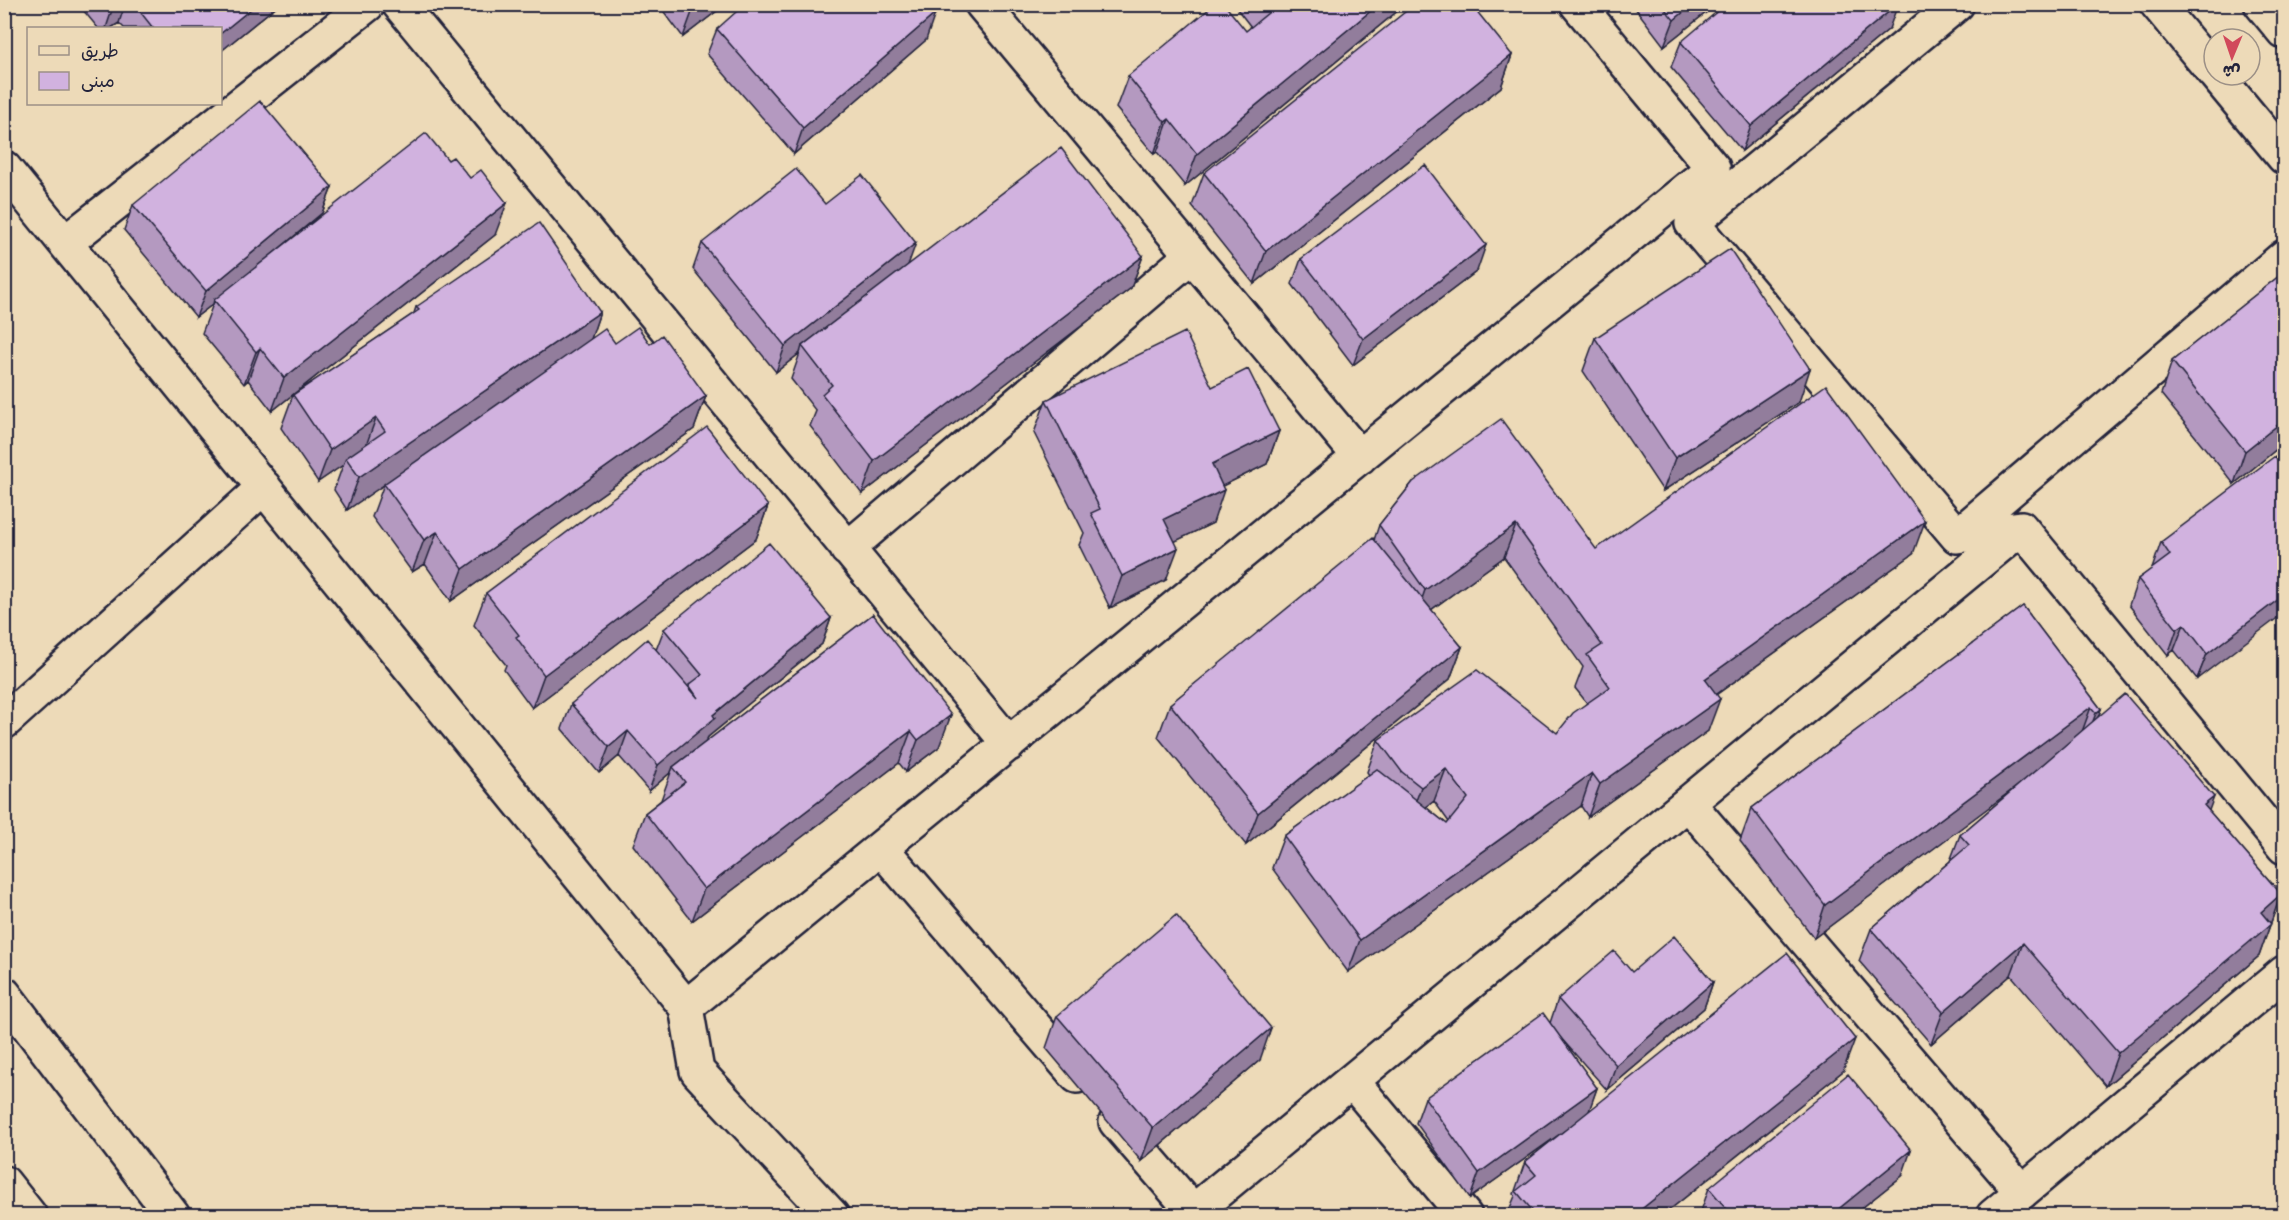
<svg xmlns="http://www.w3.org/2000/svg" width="2289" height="1220" font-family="Kalam,'Playpen Sans Arabic',sans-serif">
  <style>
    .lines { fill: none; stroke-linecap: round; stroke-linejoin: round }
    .street-casing { stroke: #22223b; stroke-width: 38 }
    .secondary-casing { stroke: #22223b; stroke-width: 38 }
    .street { stroke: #eddab8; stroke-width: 33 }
    .secondary { stroke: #eddab8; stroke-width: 33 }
    .wall { fill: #b499c0; stroke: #22223b; stroke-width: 1.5; fill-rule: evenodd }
    .shaded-wall { fill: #927d9c; stroke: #22223b; stroke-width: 1.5 }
    .building { fill: #d1b2df; stroke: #22223b; stroke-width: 1.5 }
  </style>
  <rect width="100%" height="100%" fill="#eddab8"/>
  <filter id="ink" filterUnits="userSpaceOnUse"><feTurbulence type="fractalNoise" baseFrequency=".0167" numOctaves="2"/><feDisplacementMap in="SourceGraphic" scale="12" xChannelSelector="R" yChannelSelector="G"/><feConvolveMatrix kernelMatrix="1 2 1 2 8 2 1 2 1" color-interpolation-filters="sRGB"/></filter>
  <g filter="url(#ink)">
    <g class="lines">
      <defs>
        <path id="street" d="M399 4 1009 744
          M982 4 1360 457
          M1577 4 1713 168 1692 223 1957 536 2021 528 2284 847
          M2157 4 2214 73
          M2261 4 2284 32
          M2216 75 2284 157
          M4 168 686 1007 697 1071 832 1216
          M1693 222 1957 4
          M65 243 368 4
          M1957 536 2284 257
          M847 549 1192 255
          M4 722 264 487
          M1688 803 2022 1192
          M881 848 1077 1076
          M686 1007 1713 168
          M1352 1081 1465 1216
          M1116 1122 1193 1211
          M1188 1216 2021 528
          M1993 1216 2284 973"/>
        <path id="secondary" d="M4 994 173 1216
          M4 1183 30 1216"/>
      </defs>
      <use href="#street" class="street-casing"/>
      <use href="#secondary" class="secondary-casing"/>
      <use href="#street" class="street"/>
      <use href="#secondary" class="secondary"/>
    </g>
    <path class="wall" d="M78 4H279L220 52V28H124L119 23 111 28H98Z
      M658 4H726L683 37Z
      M1238 4H1406L1185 186 1157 152 1154 154 1116 108 1128 76 1246 31 1251 27 1237 9Z
      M1632 4H1717L1664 46Z
      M717 29 926 40 794 154 707 54Z
      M1889 29 1742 151 1671 67 1681 42Z
      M1512 55 1501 87 1254 284 1192 206 1204 173Z
      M332 187 322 213 278 250 495 235 272 411 248 380 244 384 202 333 213 304 196 317 124 230 133 205Z
      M825 204 908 265 1143 256 1131 288 862 494 810 426 816 411 791 379 800 353 776 372 693 269 702 243Z
      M1301 259 1477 271 1353 365 1292 284Z
      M2284 272V443L2234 484 2161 394 2172 361Z
      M416 307 600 312 591 338 615 343 650 344 706 396 694 429 451 601 425 564 412 572 372 517 384 484 347 510 334 490 343 465 318 482 281 428 293 395 414 313Z
      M1595 338 1799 402 1663 491 1583 371Z
      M1212 387 1279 431 1267 464 1222 486 1213 523 1175 541 1166 580 1110 608 1079 545 1084 533 1034 433 1046 400Z
      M2284 468 2197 679 2174 650 2168 655 2129 605 2138 579 2152 569 2161 542Z
      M1413 482 1596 549 1913 554 1716 695 1708 731 1588 817 1581 806 1348 972 1272 868 1284 836 1369 775 1367 772 1378 740 1557 733 1587 703 1575 688 1583 667 1504 557 1431 610 1462 647 1450 679 1246 845 1158 737 1170 704 1374 540 1379 525ZM1434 801 1449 822 1447 824 1426 807Z
      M768 506 756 539 532 708 504 670 506 665 474 625 486 593Z
      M2023 606 2101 709 2098 718 2209 811 2281 894 2259 956 2106 1086 2011 975 1931 1044 1859 961 1871 929 1950 861 1960 835 2022 782 1814 938 1740 841 1752 808Z
      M873 614 939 747 906 772 899 763 692 921 633 845 645 813 661 800 671 772 649 791 619 756 599 773 562 729 571 704 656 650 664 629 831 618 822 644 708 737 706 742Z
      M1632 972 1713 982 1704 1008 1607 1090 1559 1036 1597 1088 1588 1112 1843 1071 1663 1215H1507L1515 1196 1514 1194 1525 1162 1568 1128 1470 1198 1416 1123 1425 1098 1550 1023 1558 999Z
      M1057 1016 1260 1060 1141 1161 1046 1048Z
      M1902 1176 1853 1215H1702L1700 1214 1709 1188Z"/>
    <path class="shaded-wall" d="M119 4H125L119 23 111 28H106L112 10Z
      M257 4H279L220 52V34Z
      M695 4H726L683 37Z
      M1379 4H1406L1185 186 1197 154Z
      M1693 4H1717L1664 46 1674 20Z
      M1898 4 1889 29 1742 151 1751 126Z
      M935 14 926 40 794 154 803 128Z
      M1512 55 1501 87 1254 284 1266 251Z
      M1169 119 1157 152 1154 154 1165 122Z
      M332 187 322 213 215 302 214 300 213 304 196 317 206 291Z
      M507 203 495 235 272 411 284 378Z
      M916 243 907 268 802 346 800 353 776 372 785 346Z
      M1486 245 1477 271 1353 365 1363 339Z
      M1143 256 1131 288 862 494 874 461Z
      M600 312 589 345 347 510 359 477Z
      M260 348 248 380 244 384 256 352Z
      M1810 369 1799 402 1663 491 1675 458Z
      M706 396 694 429 451 601 463 569Z
      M376 418 364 451 346 458 343 465 318 482 330 450Z
      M2284 420V443L2234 484 2245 451Z
      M1279 431 1267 464 1200 497 1212 464Z
      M1224 490 1213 523 1153 552 1164 519Z
      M768 506 756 539 532 708 544 675Z
      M1925 521 1913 554 1693 711 1705 679Z
      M1516 525 1504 557 1414 622 1425 590Z
      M437 532 425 564 412 572 424 540Z
      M1178 548 1166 580 1110 608 1122 576Z
      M2284 595V613L2197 679 2207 654Z
      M831 618 822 644 708 737 705 743 673 767 671 772 649 791 658 765 713 715Z
      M2184 624 2174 650 2168 655 2177 629Z
      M1462 647 1450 679 1246 845 1258 813Z
      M1720 699 1708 731 1588 817 1600 784Z
      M2091 707 2079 740 1814 938 1825 905Z
      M2101 709 2089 742 2084 746 2096 713Z
      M951 715 939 747 906 772 918 740Z
      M628 731 619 756 599 773 609 747Z
      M911 731 899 763 692 921 704 889Z
      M1446 769 1434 801 1409 820 1421 787Z
      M1592 773 1581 806 1348 972 1360 940Z
      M2214 797 2202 829 2204 805Z
      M2281 894 2259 956 2106 1086 2118 1053 2261 912Z
      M2023 943 2011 975 1931 1044 1943 1012Z
      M1713 982 1704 1008 1607 1090 1616 1065Z
      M1271 1028 1260 1060 1141 1161 1153 1128Z
      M1855 1039 1843 1071 1663 1215H1634Z
      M1597 1088 1588 1114 1470 1198 1479 1173Z
      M1911 1150 1902 1176 1853 1215H1831Z"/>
    <path class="building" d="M108 4H119L112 10Z
      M134 4H257L220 34V28H153Z
      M745 4H927L935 14 803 128 717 29Z
      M1215 4H1224L1246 31 1274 8 1272 4H1379L1197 154 1169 119 1165 122 1128 76Z
      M1415 4H1471L1512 55 1266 251 1204 173Z
      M1661 4H1693L1674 20Z
      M1726 4H1898L1751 126 1681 42Z
      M260 101 332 187 206 291 133 205Z
      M426 133 448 160 453 157 470 178 481 170 507 203 284 378 260 348 256 352 214 300Z
      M1061 148 1143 256 874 461 822 394 832 385 802 346Z
      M1425 165 1486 245 1363 339 1301 259Z
      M796 169 825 204 862 175 916 243 785 346 702 243Z
      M539 223 600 312 359 477 346 458 385 431 376 418 330 450 293 395 419 310 416 307Z
      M1730 249 1810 369 1675 458 1595 338Z
      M2284 272V420L2245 451 2172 361Z
      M638 327 650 344 662 335 706 396 463 569 437 532 424 540 384 484 605 329 615 343Z
      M1185 332 1212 387 1248 369 1279 431 1212 464 1224 490 1164 519 1178 548 1122 576 1091 513 1100 509 1046 400Z
      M1826 385 1925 521 1705 679 1720 699 1600 784 1592 773 1360 940 1284 836 1377 769 1447 824 1468 798 1446 769 1421 787 1402 772 1378 740 1477 670 1557 733 1573 713 1610 687 1587 655 1602 645 1516 525 1425 590 1379 525 1413 482 1501 419 1596 549Z
      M707 427 768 506 544 675 516 637 519 635 486 593Z
      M2275 456 2284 468V595L2207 654 2184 624 2177 629 2138 579 2170 555 2161 542Z
      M1373 538 1462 647 1258 813 1170 704Z
      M769 543 831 618 713 715 715 718 658 765 628 731 609 747 571 704 647 639 698 698 689 685 702 675 664 629Z
      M2023 606 2101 709 2096 713 2091 707 1825 905 1752 808Z
      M873 614 951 715 918 740 911 731 704 889 645 813 685 782 673 767Z
      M2125 694 2214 797 2204 805 2281 894 2261 912 2271 924 2118 1053 2023 943 1943 1012 1871 929 1969 845 1960 835Z
      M1176 915 1271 1028 1153 1128 1057 1016Z
      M1674 936 1713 982 1616 1065 1558 999 1614 951 1632 972Z
      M1787 953 1855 1039 1634 1215H1536L1516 1191 1536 1175 1525 1162Z
      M1543 1013 1597 1088 1479 1173 1425 1098Z
      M1848 1074 1911 1150 1831 1215H1732L1709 1188Z"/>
  </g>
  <rect width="2289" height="1220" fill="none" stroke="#eddab8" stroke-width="24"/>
  <rect x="12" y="12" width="2265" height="1196" fill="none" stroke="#22223b" stroke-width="2" filter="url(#ink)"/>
  <rect x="27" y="27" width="195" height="78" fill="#eddab8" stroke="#9c9086" stroke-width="1.5"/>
  <rect x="39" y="46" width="30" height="9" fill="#eddab8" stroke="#9c9086" stroke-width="1.5"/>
  <text x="81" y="57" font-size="18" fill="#22223b">طريق</text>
  <rect x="39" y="72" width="30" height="18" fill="#d1b2df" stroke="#9c9086" stroke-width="1.5"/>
  <text x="81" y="87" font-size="18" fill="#22223b">مبنى</text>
  <g transform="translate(2232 57) rotate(182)"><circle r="28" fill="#eddab8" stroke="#9c9086" stroke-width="1.5"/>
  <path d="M0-4.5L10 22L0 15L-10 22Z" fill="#d1495b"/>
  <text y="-9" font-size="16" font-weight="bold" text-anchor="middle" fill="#22223b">ش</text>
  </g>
</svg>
